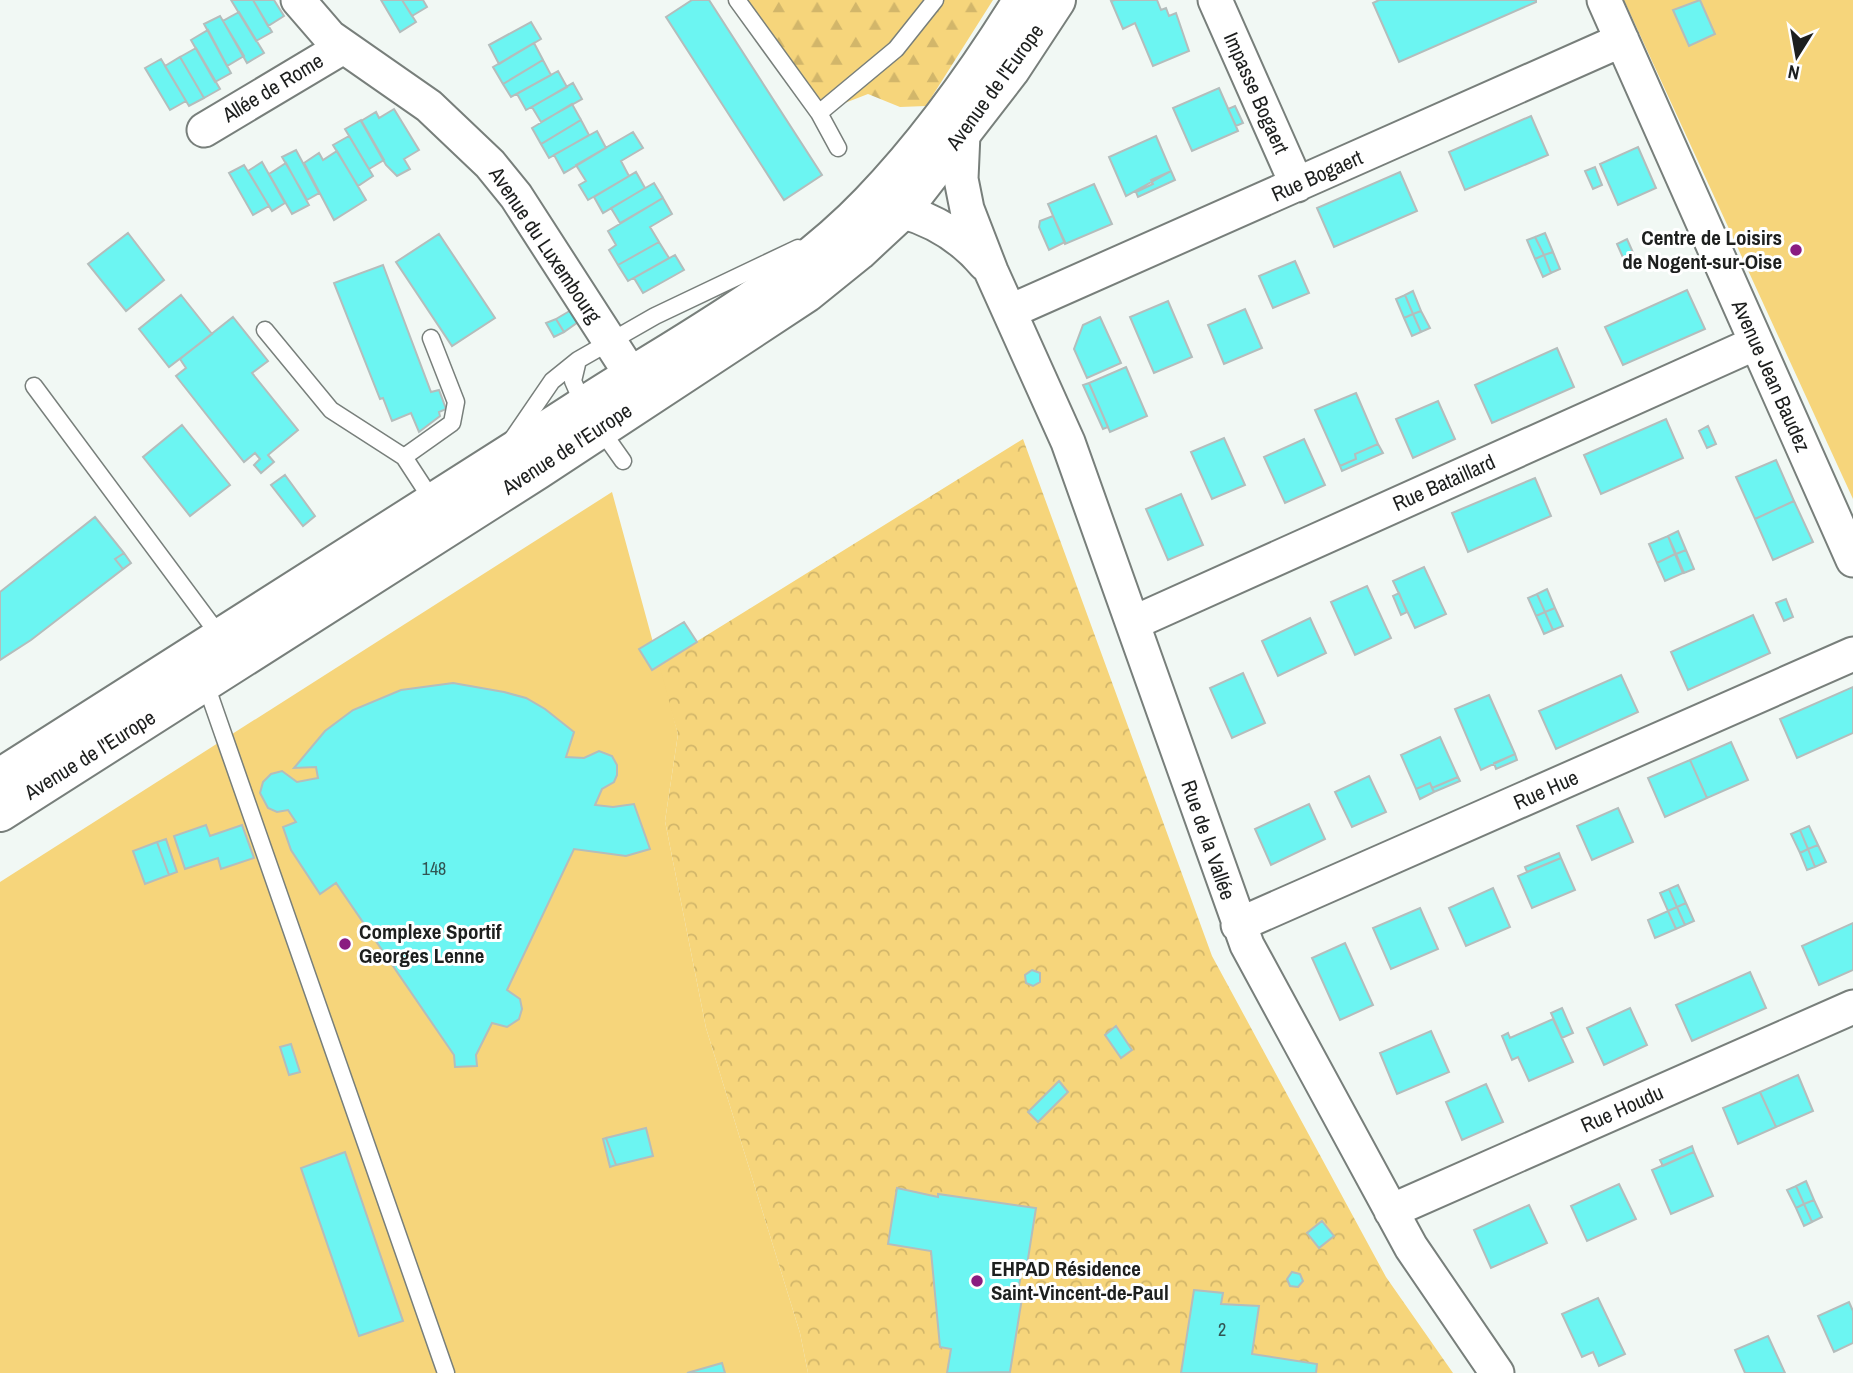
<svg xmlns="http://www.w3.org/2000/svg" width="1853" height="1373" font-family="'Archivo Narrow',sans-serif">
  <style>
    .forest { fill: url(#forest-firs) }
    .park { fill: url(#park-crowns) }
    .pitch { fill: #f6d57b }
    .building { fill: #6cf5f2; stroke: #b4bdbc; stroke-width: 2 }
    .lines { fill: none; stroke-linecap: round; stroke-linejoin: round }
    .service-casing { stroke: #787f7b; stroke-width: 19 }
    .minor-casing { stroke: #787f7b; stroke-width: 37 }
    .tertiary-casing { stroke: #787f7b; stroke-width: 42 }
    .service { stroke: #fff; stroke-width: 16 }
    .minor { stroke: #fff; stroke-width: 33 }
    .tertiary { stroke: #fff; stroke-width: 38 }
    .poi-dot { fill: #8a1c80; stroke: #fff; stroke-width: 2.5 }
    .labels { text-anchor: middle; stroke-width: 6; stroke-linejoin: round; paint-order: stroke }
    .number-label { font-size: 18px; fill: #315453 }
    .street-label { font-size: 21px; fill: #1d1f1e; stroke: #fff }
    .poi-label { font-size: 21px; font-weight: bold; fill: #1d1f1e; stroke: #fff; text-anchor: start }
  </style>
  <defs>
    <pattern id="forest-firs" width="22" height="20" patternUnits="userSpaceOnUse" patternTransform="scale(1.75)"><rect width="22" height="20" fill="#f6d57b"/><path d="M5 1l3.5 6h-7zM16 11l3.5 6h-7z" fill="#d2b66a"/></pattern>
    <pattern id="park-crowns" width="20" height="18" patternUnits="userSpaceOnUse" patternTransform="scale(1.75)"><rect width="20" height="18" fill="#f6d57b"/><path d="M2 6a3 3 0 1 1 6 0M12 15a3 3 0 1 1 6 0" fill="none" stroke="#d2b66a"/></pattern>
  </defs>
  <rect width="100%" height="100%" fill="#f1f8f4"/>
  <path class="forest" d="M737 0H993L926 106 900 107 868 94 819 113Z"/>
  <path class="park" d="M1023 439 1212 956 1386 1277 1453 1373H808L800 1333 706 1028 665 821 678 734 657 666Z"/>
  <path class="pitch" d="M1624 0H1853V499Z
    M612 492 678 734 665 821 706 1028 800 1333 808 1373H0V882Z"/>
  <path class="building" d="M231 0H253L272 32 256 41Z
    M253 0H274L284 16 268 26Z
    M381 0H402L416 22 400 32Z
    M402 0H423L427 7 412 16Z
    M692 0H709L822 175 784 200 666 17Z
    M1115 0H1157L1161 10 1166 8 1169 16 1176 13 1189 51 1153 66 1135 23 1123 29 1111 1Z
    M1379 0H1536V2L1399 62 1373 3Z
    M1700 0 1715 34 1689 46 1673 10Z
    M239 12 264 53 247 63 223 21Z
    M220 16 244 56 227 66 204 24Z
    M531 22 541 39 499 64 489 45Z
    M208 30 231 73 215 82 191 40Z
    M534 43 543 60 503 84 493 67Z
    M196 48 220 89 204 98 180 57Z
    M180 57 204 98 189 106 165 66Z
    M161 59 186 101 170 110 145 68Z
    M543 60 551 75 511 97 503 84Z
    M558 71 567 87 526 110 517 94Z
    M573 83 582 99 541 122 532 107Z
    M1219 88 1238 131 1192 151 1173 108Z
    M572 104 581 120 541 144 532 128Z
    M1235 106 1243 123 1236 126 1228 109Z
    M394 109 419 150 404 159 410 169 397 176 386 165 361 121 376 112 379 118Z
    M1531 116 1548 155 1465 190 1449 152Z
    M361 120 384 160 369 169 345 129Z
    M581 120 589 135 549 158 541 144Z
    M597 131 606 148 564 173 554 155Z
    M633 132 643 148 621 161 629 176 588 200 579 185 586 181 576 165Z
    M349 136 373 176 358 186 333 145Z
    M1156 136 1171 171 1126 196 1109 157Z
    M1638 147 1656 188 1618 205 1600 164Z
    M296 150 319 193 307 200 282 157Z
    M337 151 366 200 334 220 304 163 319 153 323 160Z
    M262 162 285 203 272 211 248 171Z
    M286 163 309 205 292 214 269 174Z
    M244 165 269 206 253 215 229 173Z
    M1595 167 1602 185 1593 189 1585 171Z
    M1171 171 1175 180 1138 197 1136 192 1153 184 1151 180Z
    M636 172 645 188 603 213 594 197Z
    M1400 172 1417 211 1334 247 1317 208Z
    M654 183 663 198 620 223 611 208Z
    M1094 184 1112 224 1065 244 1048 204Z
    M663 198 672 214 650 227 659 242 618 265 609 250 616 245 608 231Z
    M1053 216 1065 242 1049 250 1039 227 1040 221Z
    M128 233 164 280 126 311 88 264Z
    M1545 233 1553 252 1544 255 1535 237Z
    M439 234 495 318 452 346 396 262Z
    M1535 237 1544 255 1535 259 1527 240Z
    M1627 239 1635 257 1625 262 1617 244Z
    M659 242 669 258 628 281 618 265Z
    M1553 252 1560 269 1551 273 1544 255Z
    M675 255 684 270 643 293 634 278Z
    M1544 255 1551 273 1543 277 1535 259Z
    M1295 261 1309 293 1273 308 1259 276Z
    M383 265 431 392 439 390 446 409 439 412 440 416 419 432 411 413 392 421 383 398 380 399 334 283Z
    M1687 290 1705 329 1623 365 1605 327Z
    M1413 291 1421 311 1413 314 1405 295Z
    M181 295 212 334 169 367 139 329Z
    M1405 295 1413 314 1404 318 1396 299Z
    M1168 301 1192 357 1154 373 1130 317Z
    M573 309 581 320 564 332 556 319Z
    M1245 309 1262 348 1224 364 1208 325Z
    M1421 311 1430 328 1421 332 1413 314Z
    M1413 314 1421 332 1412 336 1404 318Z
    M233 317 268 361 252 373 298 430 268 455 274 462 261 473 254 465 260 459 255 453 244 462 176 376 186 368 180 359Z
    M1100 317 1121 363 1087 378 1074 349 1083 325Z
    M556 319 564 332 554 337 546 323Z
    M1557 348 1574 387 1492 423 1475 385Z
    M1126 367 1147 416 1110 432 1089 383Z
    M1089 383 1108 427 1103 429 1083 385Z
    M1356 393 1378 444 1355 454 1356 459 1340 466 1315 410Z
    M1438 401 1455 439 1413 458 1396 419Z
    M1666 419 1683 458 1601 494 1584 455Z
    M182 425 230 485 190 516 143 457Z
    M1708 426 1716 444 1707 448 1699 431Z
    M1224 438 1245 485 1212 499 1191 452Z
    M1304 439 1325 485 1285 503 1264 457Z
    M1378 444 1383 453 1342 471 1340 466 1356 459 1355 454Z
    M1776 460 1794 501 1755 519 1736 477Z
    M285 475 315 516 303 526 271 485Z
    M1535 478 1551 516 1468 552 1452 513Z
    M1181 494 1203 545 1168 560 1146 509Z
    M1794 501 1813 542 1773 560 1755 519Z
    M95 517 124 553 115 559 123 569 31 640 0 660V592Z
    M1678 531 1686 550 1676 554 1668 536Z
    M1668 536 1675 554 1657 563 1649 544Z
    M1686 550 1694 569 1684 573 1676 554Z
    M124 553 131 563 123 569 115 559Z
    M1675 554 1683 573 1665 581 1657 563Z
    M1424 567 1446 614 1415 628 1393 581Z
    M1367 586 1391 638 1355 655 1331 602Z
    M1547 589 1555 608 1545 612 1537 594Z
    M1399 593 1407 612 1401 615 1393 596Z
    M1537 594 1545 612 1536 616 1528 598Z
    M1786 599 1793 617 1784 621 1776 603Z
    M1555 608 1563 626 1553 630 1545 612Z
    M1545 612 1553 630 1544 634 1536 616Z
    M1753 615 1770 653 1688 690 1671 652Z
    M1310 618 1326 653 1278 676 1262 641Z
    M684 622 697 642 652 670 639 649Z
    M1243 673 1265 723 1232 738 1210 688Z
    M1621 675 1638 712 1556 749 1539 711Z
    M453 683 504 692 526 698 545 709 574 732 566 757 584 758 599 751 612 756 617 765V775L614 782 602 789 595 805 613 807 634 804 650 849 626 856 574 849 507 990 520 999 522 1009 519 1019 507 1027 492 1023 476 1055 477 1066 455 1067 454 1055 336 883 320 894 291 850 283 827 296 822 288 810 277 812 268 808 260 793 263 782 271 774 282 771 297 782 318 778 316 767 294 768 325 731 353 710 401 690Z
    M1853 687V733L1797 758 1780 719Z
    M1489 695 1515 754 1481 770 1455 709Z
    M1440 737 1458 777 1432 788 1430 783 1416 789 1401 755Z
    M1731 742 1748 780 1707 798 1690 760Z
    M1515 754 1517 760 1496 769 1494 763Z
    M1690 760 1707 798 1665 817 1648 778Z
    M1369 776 1386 812 1352 827 1335 792Z
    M1458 777 1460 781 1434 792 1432 788Z
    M1430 783 1434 792 1420 799 1416 789Z
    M1309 804 1325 839 1271 865 1255 829Z
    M1618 808 1633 842 1592 860 1577 826Z
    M206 825 210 836 242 825 254 858 221 869 218 858 185 869 174 836Z
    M1809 826 1818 845 1808 849 1800 830Z
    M1800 830 1808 849 1800 853 1791 834Z
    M166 839 177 872 169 875 157 842Z
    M157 842 169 875 145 884 133 851Z
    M1818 845 1826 862 1815 867 1808 849Z
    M1808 849 1815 867 1807 870 1800 853Z
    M1559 853 1561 858 1527 872 1525 867Z
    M1561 858 1575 890 1532 908 1518 876Z
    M1678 885 1686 903 1677 907 1669 889Z
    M1493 888 1510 927 1466 946 1449 908Z
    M1669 889 1677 907 1668 911 1660 893Z
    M1686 903 1694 921 1685 925 1677 907Z
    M1677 907 1685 925 1676 929 1668 911Z
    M1420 908 1438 949 1391 969 1373 928Z
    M1668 911 1676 929 1655 938 1648 920Z
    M1853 923V970L1819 985 1802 946Z
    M1345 943 1373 1005 1340 1020 1312 958Z
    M1032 970 1040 973V982L1033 986 1026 983 1025 975Z
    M1750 972 1766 1008 1692 1041 1676 1005Z
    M1562 1008 1573 1033 1562 1038 1551 1013Z
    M1630 1008 1647 1045 1604 1065 1587 1028Z
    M1553 1019 1573 1062 1529 1081 1518 1057 1512 1060 1502 1036 1508 1033 1510 1038Z
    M1116 1026 1132 1050 1121 1058 1105 1035Z
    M1431 1031 1449 1072 1397 1094 1380 1053Z
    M291 1044 300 1072 289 1075 280 1047Z
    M1798 1075 1813 1111 1776 1127 1760 1092Z
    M1059 1081 1068 1092 1038 1122 1028 1112Z
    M1486 1084 1503 1122 1462 1140 1446 1102Z
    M1760 1092 1776 1127 1738 1144 1723 1108Z
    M646 1128 653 1156 616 1165 606 1138Z
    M606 1138 616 1165 610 1167 603 1139Z
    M1692 1146 1694 1152 1663 1166 1660 1160Z
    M345 1152 403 1321 359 1336 301 1168Z
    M1694 1152 1713 1196 1671 1214 1652 1170Z
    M1806 1181 1814 1200 1804 1204 1796 1186Z
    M1619 1184 1636 1219 1587 1241 1571 1206Z
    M1796 1186 1804 1204 1796 1208 1787 1190Z
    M897 1188 938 1197V1194L1036 1208 1027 1265 1023 1264 1017 1297 1022 1298 1010 1372 947 1373 951 1349 940 1347 931 1251 888 1244Z
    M1814 1200 1822 1217 1812 1222 1804 1204Z
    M1804 1204 1812 1222 1804 1226 1796 1208Z
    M1529 1205 1547 1243 1491 1268 1474 1230Z
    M1322 1221 1334 1236 1319 1248 1307 1233Z
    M1292 1272 1300 1274 1303 1281 1298 1287 1290 1286 1287 1279Z
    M1194 1290 1223 1293 1221 1304 1259 1306 1252 1354 1317 1364 1316 1373H1181Z
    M1598 1298 1625 1354 1599 1366 1593 1352 1582 1357 1562 1314Z
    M1849 1302 1853 1311V1343L1834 1352 1818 1316Z
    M1768 1336 1785 1373H1745L1735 1350Z
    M722 1363 725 1373H687Z"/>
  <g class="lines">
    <defs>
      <path id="service" d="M737 0 819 113 896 49 935 0
        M819 113 838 148
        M265 330 331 410 404 457
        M431 338 456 402 452 423 404 457 434 503
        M34 386 222 639
        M584 406 573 381 578 360 655 316 798 248
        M599 427 623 461
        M513 438 552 381 578 360
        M205 682 446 1373"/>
      <path id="minor" d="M298 0 330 37 429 106 490 164 516 196 645 396
        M1215 0 1297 185
        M1604 0 1853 560
        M204 130 343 47
        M963 134 961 179 967 209 991 271 1068 442 1247 945 1411 1247 1497 1373
        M901 211C934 220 963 238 985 264
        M1011 311 1622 40
        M1133 623 1756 343
        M1238 925 1853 654
        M1391 1211 1853 1007"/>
      <path id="tertiary" d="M0 778C192 655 386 534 578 410 676 346 788 289 870 203 928 143 979 71 1023 0
        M0 812 537 470 806 293 858 251 901 211 1010 70 1056 0"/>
    </defs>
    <use href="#service" class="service-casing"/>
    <use href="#minor" class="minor-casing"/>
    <use href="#tertiary" class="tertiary-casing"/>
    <use href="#service" class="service"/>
    <use href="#minor" class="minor"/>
    <use href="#tertiary" class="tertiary"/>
  </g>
  <g class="poi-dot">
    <circle cx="1796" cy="250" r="7"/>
    <circle cx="345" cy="944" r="7"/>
    <circle cx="977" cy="1281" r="7"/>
  </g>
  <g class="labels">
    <g class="number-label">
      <text x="434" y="875">148</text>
      <text x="1222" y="1336">2</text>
    </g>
    <g class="street-label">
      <text transform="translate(995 87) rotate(-54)" y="7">Avenue de l'Europe</text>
      <text transform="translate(273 88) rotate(-31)" y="7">Allée de Rome</text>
      <text transform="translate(1256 93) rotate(66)" y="7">Impasse Bogaert</text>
      <text transform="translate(1317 176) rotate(-24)" y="7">Rue Bogaert</text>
      <text transform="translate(545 245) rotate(56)" y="7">Avenue du Luxembourg</text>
      <text transform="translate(1771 376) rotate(66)" y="7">Avenue Jean Baudez</text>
      <text transform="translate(567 449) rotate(-33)" y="7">Avenue de l'Europe</text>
      <text transform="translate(1444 483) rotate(-24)" y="7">Rue Bataillard</text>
      <text transform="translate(90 755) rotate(-32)" y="7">Avenue de l'Europe</text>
      <text transform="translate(1546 790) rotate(-24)" y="7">Rue Hue</text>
      <text transform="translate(1208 840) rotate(71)" y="7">Rue de la Vallée</text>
      <text transform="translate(1622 1109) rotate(-24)" y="7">Rue Houdu</text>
    </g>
    <g class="poi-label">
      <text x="1782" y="245" text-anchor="end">Centre de Loisirs<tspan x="1782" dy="24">de Nogent-sur-Oise</tspan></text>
      <text x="359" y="939">Complexe Sportif<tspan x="359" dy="24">Georges Lenne</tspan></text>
      <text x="991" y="1276">EHPAD Résidence<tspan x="991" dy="24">Saint-Vincent-de-Paul</tspan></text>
    </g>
  </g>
  <g transform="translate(1797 56) rotate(191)" stroke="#ffffff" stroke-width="5" paint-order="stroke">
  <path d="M0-5L12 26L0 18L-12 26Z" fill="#1d1f1e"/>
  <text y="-10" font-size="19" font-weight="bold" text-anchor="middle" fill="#1d1f1e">N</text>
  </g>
</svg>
